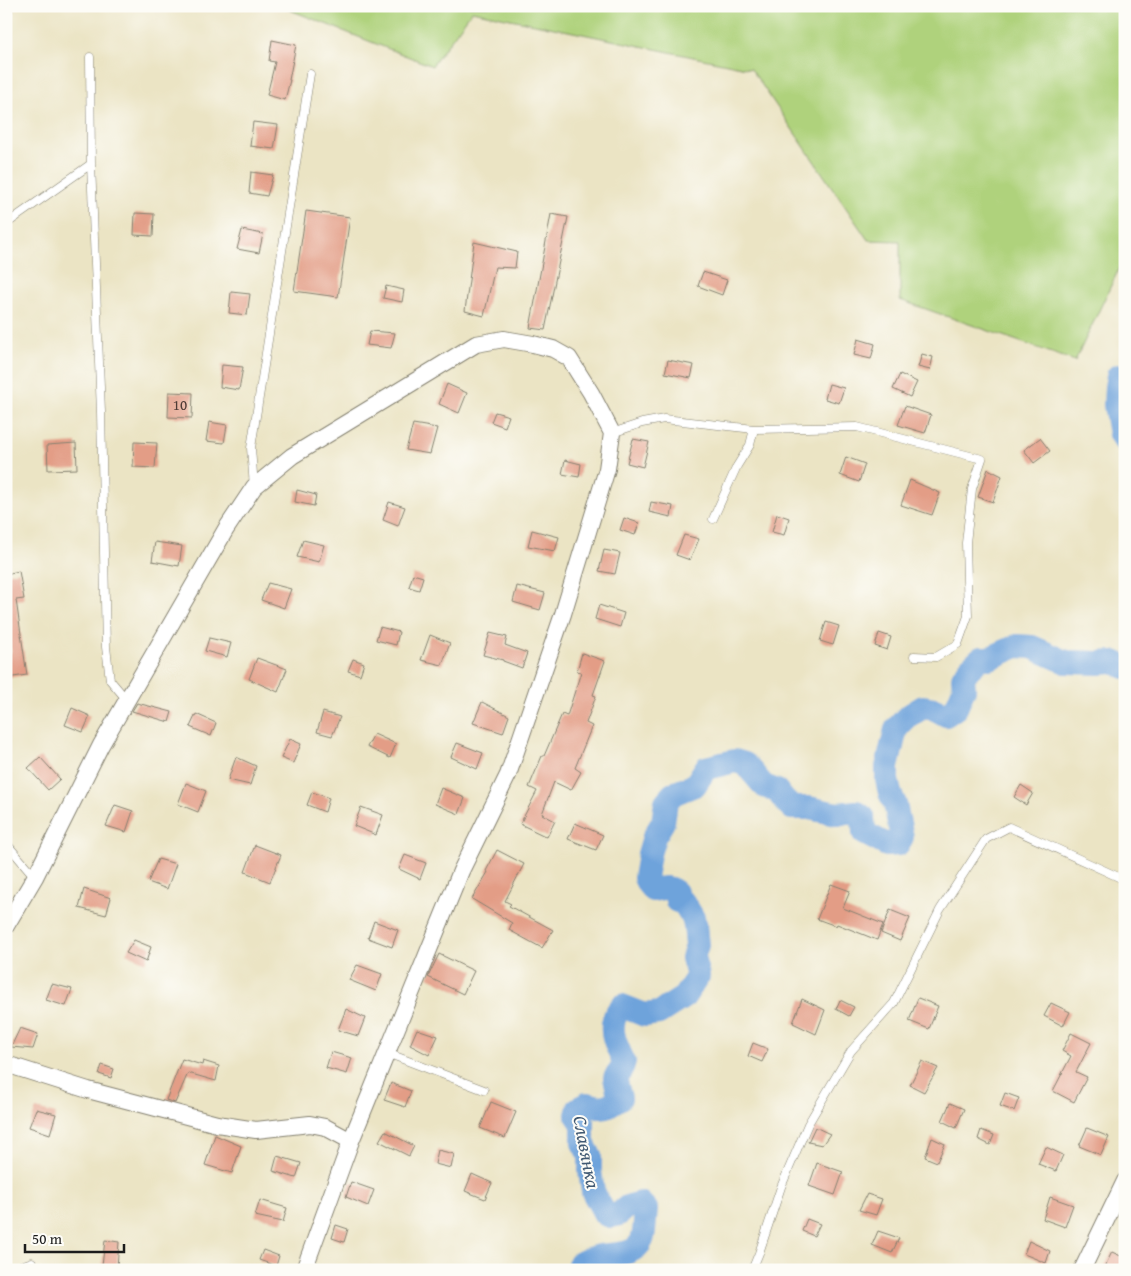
<svg xmlns="http://www.w3.org/2000/svg" width="1131" height="1276" font-family="'Gentium Book Plus',serif">
  <style>
    .green { fill: #afd27b; stroke: #66774c }
    .lines { fill: none; stroke-linecap: round; stroke-linejoin: round }
    .river { stroke: #6ea3db; stroke-width: 24 }
    .building { fill: #e39d86 }
    .lane-casing { stroke: #848070; stroke-width: 9 }
    .street-casing { stroke: #848070; stroke-width: 18 }
    .lane { stroke: #fff; stroke-width: 8 }
    .street { stroke: #fff; stroke-width: 16 }
    .labels { text-anchor: middle; stroke-width: 4; stroke-linejoin: round; paint-order: stroke }
    .number-label { font-size: 15px; fill: #4e3c36 }
    .water-label { font-size: 19px; font-style: italic; fill: #415972; stroke: #fdfcf7 }
  </style>
  <rect width="100%" height="100%" fill="#fdfcf7"/>
  <filter id="ink" filterUnits="userSpaceOnUse"><feTurbulence type="fractalNoise" baseFrequency=".02" numOctaves="2"/><feDisplacementMap in="SourceGraphic" scale="10" xChannelSelector="R" yChannelSelector="G"/><feConvolveMatrix kernelMatrix="1 2 1 2 8 2 1 2 1" color-interpolation-filters="sRGB"/></filter>
  <filter id="wash" filterUnits="userSpaceOnUse"><feTurbulence type="fractalNoise" baseFrequency=".0096" numOctaves="4" result="noise"/><feDisplacementMap in="SourceGraphic" scale="20" xChannelSelector="R" yChannelSelector="G"/><feGaussianBlur stdDeviation="1.12" result="paint"/><feColorMatrix in="noise" values="0 0 0 0 0 0 0 0 0 0 0 0 0 0 0 0 0 1.4 0 .05"/><feComposite in="paint" operator="in"/></filter>
  <g filter="url(#wash)">
    <rect width="100%" height="100%" fill="#ebe4c4"/>
    <path class="green" d="M280 6H1125V256L1075 361 900 300V241L868 240 751 69 472 11 432 66Z"/>
    <g class="lines">
      <path class="river" d="M1125 376H1118L1116 387 1115 405 1120 434 1125 441
        M577 1270 580 1263C585 1261 590 1258 595 1257 610 1253 634 1258 642 1240 645 1233 645 1216 646 1209L640 1203 627 1207 619 1214 611 1216 605 1214 593 1192 590 1171V1156L583 1143V1124L577 1115 579 1108 587 1104 599 1107 607 1106 620 1098 615 1078 621 1070 624 1062C615 1044 605 1023 622 1006L645 1015 659 1013 684 997 698 976 693 958 697 945 695 925 693 918 684 903 677 901 676 892C668 886 662 888 653 890L648 884 645 878 649 854 654 837 663 822 666 802 673 794 695 785 706 768 735 761 745 764 764 786 777 791 784 800 792 808H809L837 814 856 812 863 817 864 833 887 845 898 844 902 837 895 804 890 793 887 780V767L896 729 907 717 923 707 935 709 946 715 956 708 964 689 963 677 970 668 981 658H990L1017 646 1032 647 1066 662 1099 663 1114 662 1125 667"/>
    </g>
    <g id="blocks">
      <path class="building" d="M272 40 296 45 289 80H290L285 100 267 95 275 62 269 61Z
        M253 122 278 125 274 149 250 146Z
        M251 172 273 175 267 196 249 193Z
        M306 211 350 217 338 297 294 291Z
        M135 213 154 214 153 236 134 235Z
        M551 214 568 217 545 330 530 328Z
        M242 230 263 234 259 253 237 249Z
        M474 242 517 252 515 268 495 267 484 316 465 311Z
        M703 272 727 280 722 295 698 286Z
        M386 286 404 290 402 302 383 298Z
        M231 292 250 294 247 315 229 313Z
        M370 331 395 333 391 348 367 345Z
        M858 339 875 344 871 359 854 355Z
        M922 354 933 357 930 370 918 367Z
        M668 360 694 365 691 378 665 373Z
        M222 365 243 367 239 390 220 387Z
        M900 374 917 382 910 397 893 389Z
        M447 384 467 393 459 413 439 404Z
        M829 384 844 388 839 403 825 399Z
        M169 392 193 393 192 418 168 417Z
        M905 406 931 415 925 433 898 425Z
        M495 412 509 416 505 427 491 422Z
        M209 422 227 425 224 443 206 441Z
        M413 424 437 428 430 454 406 450Z
        M1040 438 1050 451 1034 463 1024 450Z
        M633 439 649 442 643 467 627 463Z
        M134 442 157 443 155 468 133 467Z
        M76 443 77 469 48 470 47 445Z
        M846 457 865 464 859 482 840 475Z
        M565 460 581 464 579 477 562 474Z
        M988 469 1002 476 993 502 978 497Z
        M910 480 940 493 932 515 901 505Z
        M297 490 316 495 314 506 295 502Z
        M389 502 405 507 398 526 383 520Z
        M651 502 673 506 671 517 649 512Z
        M777 514 789 518 784 535 772 532Z
        M624 518 639 523 635 535 620 530Z
        M532 530 559 537 555 551 528 546Z
        M684 535 699 539 690 560 676 555Z
        M303 540 324 545 319 562 297 557Z
        M155 542 182 546 179 566 152 561Z
        M604 550 620 553 615 574 599 571Z
        M19 571 24 599 16 600 27 675 6 678V653L11 652 6 625V574Z
        M413 574 423 577 419 590 409 587Z
        M268 583 291 589 284 608 261 600Z
        M517 586 545 593 540 610 513 602Z
        M599 605 624 613 620 627 595 619Z
        M826 622 839 626 833 645 820 641Z
        M380 627 399 632 396 645 376 640Z
        M490 633 507 637 505 645 527 653 522 668 503 661V660L483 655Z
        M879 633 891 637 887 650 875 646Z
        M430 635 450 643 442 665 421 660Z
        M209 638 231 643 227 657 205 651Z
        M582 653 605 661 593 695 596 696 586 723 592 726 575 768 581 772 571 790 554 782 542 814 555 821 547 837 520 824 537 791 529 787 542 756H544L562 714 567 716 581 672 577 671Z
        M257 658 287 669 278 692 249 679Z
        M353 659 364 663 360 675 348 671Z
        M482 702 509 716 503 733 473 723Z
        M137 703 172 712 169 722 132 711Z
        M72 708 90 716 83 732 65 725Z
        M323 712 340 717 332 736 317 732Z
        M196 714 216 723 211 736 190 727Z
        M374 734 396 744 390 758 367 747Z
        M290 739 301 744 293 763 281 758Z
        M457 743 483 753 477 769 451 757Z
        M40 757 60 779 48 790 28 768Z
        M236 757 256 766 250 785 228 780Z
        M186 783 206 791 198 812 178 804Z
        M1021 785 1033 793 1026 805 1014 797Z
        M441 788 465 798 459 814 435 804Z
        M312 792 329 798 325 812 307 805Z
        M115 805 133 811 126 832 106 826Z
        M361 807 383 815 376 835 354 826Z
        M575 823 603 835 596 850 568 839Z
        M255 845 281 855 270 882 245 872Z
        M497 850 524 864 505 901 511 904 509 906 553 930 542 948 509 930 512 923 472 899 488 872 486 871Z
        M405 855 426 863 420 879 399 869Z
        M158 859 176 864 167 889 148 882Z
        M831 884 850 891 843 908 883 924 877 940 837 924 836 926 817 919Z
        M84 889 111 898 106 915 79 908Z
        M890 910 910 918 900 941 881 933Z
        M374 921 398 930 392 947 368 938Z
        M134 940 151 947 146 962 126 953Z
        M439 954 474 971 463 994 428 977Z
        M357 965 382 974 376 991 349 980Z
        M52 984 72 989 66 1006 46 1000Z
        M918 998 938 1006 929 1029 909 1021Z
        M802 999 825 1010 816 1034 793 1023Z
        M840 1000 854 1007 849 1016 836 1009Z
        M1051 1003 1070 1012 1063 1026 1044 1016Z
        M346 1009 365 1018 358 1036 338 1030Z
        M20 1028 38 1034 33 1049 11 1047Z
        M417 1029 438 1036 429 1055 410 1045Z
        M1071 1033 1091 1043 1076 1072 1087 1077 1074 1102 1053 1091 1071 1056 1062 1051Z
        M753 1043 768 1049 762 1062 748 1056Z
        M331 1052 352 1058 347 1074 326 1068Z
        M182 1059 202 1065 203 1061 219 1066 216 1081 188 1073 175 1103 166 1100Z
        M922 1061 938 1068 924 1092 910 1085Z
        M102 1065 114 1069 111 1078 99 1074Z
        M391 1083 411 1091 405 1107 384 1100Z
        M1005 1093 1019 1098 1014 1111 1000 1106Z
        M491 1102 516 1112 505 1138 480 1128Z
        M950 1103 964 1109 956 1128 942 1121Z
        M36 1109 56 1114 50 1134 29 1127Z
        M815 1127 830 1134 822 1145 808 1142Z
        M1087 1128 1109 1137 1101 1155 1079 1146Z
        M981 1130 994 1135 990 1145 978 1139Z
        M385 1131 414 1146 409 1156 379 1141Z
        M215 1135 241 1146 232 1173 205 1165Z
        M932 1138 945 1144 937 1162 925 1157Z
        M1046 1147 1063 1155 1056 1171 1038 1164Z
        M438 1150 454 1154 451 1168 435 1164Z
        M277 1156 301 1163 296 1178 273 1171Z
        M817 1163 843 1172 835 1195 809 1186Z
        M472 1174 492 1183 485 1199 465 1191Z
        M351 1182 374 1190 368 1206 346 1197Z
        M867 1194 882 1199 876 1215 859 1210Z
        M1050 1197 1073 1205 1065 1227 1043 1219Z
        M260 1200 287 1208 283 1222 255 1216Z
        M807 1219 820 1224 814 1236 802 1231Z
        M336 1225 348 1229 344 1242 332 1238Z
        M878 1231 899 1238 892 1253 872 1245Z
        M105 1240 119 1242 117 1267 102 1266Z
        M1029 1241 1050 1251 1046 1263 1024 1254Z
        M263 1250 279 1256 276 1266 259 1260Z
        M1112 1252 1125 1258V1270H1103Z"/>
    </g>
  </g>
  <g filter="url(#ink)">
    <use href="#blocks" fill-opacity="0" stroke="#848070" stroke-width="1"/>
    <g class="lines">
      <defs>
        <path id="lane" d="M6 9 8 10
          M90 57 91 164 101 412 106 647 110 680 127 700
          M6 224 91 164
          M612 433 642 423 664 419 754 429 857 427 982 459 972 489 966 543 968 616 958 644 936 657 914 656
          M254 487 251 448 310 74
          M713 519 737 466 750 445 754 429
          M6 843 35 877
          M387 1053 484 1090
          M10 1270 32 1262
          M752 1270 759 1253 781 1187 808 1124 851 1051 894 1003 940 910 986 839 1009 827 1125 880"/>
        <path id="street" d="M6 926 35 877 101 745 226 529 254 487 292 456 476 344 504 339 533 344 553 349 569 358 591 393 612 433 607 469 563 614 508 775 461 871 351 1141 304 1270
          M6 1064 88 1090 217 1124 256 1130 310 1124 325 1127 351 1141
          M1082 1270 1125 1181"/>
      </defs>
      <use href="#lane" class="lane-casing"/>
      <use href="#street" class="street-casing"/>
      <use href="#lane" class="lane"/>
      <use href="#street" class="street"/>
    </g>
  </g>
  <g class="labels">
    <g class="number-label">
      <text x="180" y="410">10</text>
    </g>
    <g class="water-label">
      <text transform="translate(587 1152) rotate(79)" y="7">Славянка</text>
    </g>
  </g>
  <rect width="1131" height="1276" fill="none" stroke="#fdfcf7" stroke-width="25"/>
  <path d="M25 1244v8h99v-8" fill="none" stroke="#1c1c1c" stroke-width="2.5"/>
  <text x="32" y="1244" font-size="15" fill="#1c1c1c" stroke="#fdfcf7" stroke-width="4" paint-order="stroke">50 m</text>
</svg>
